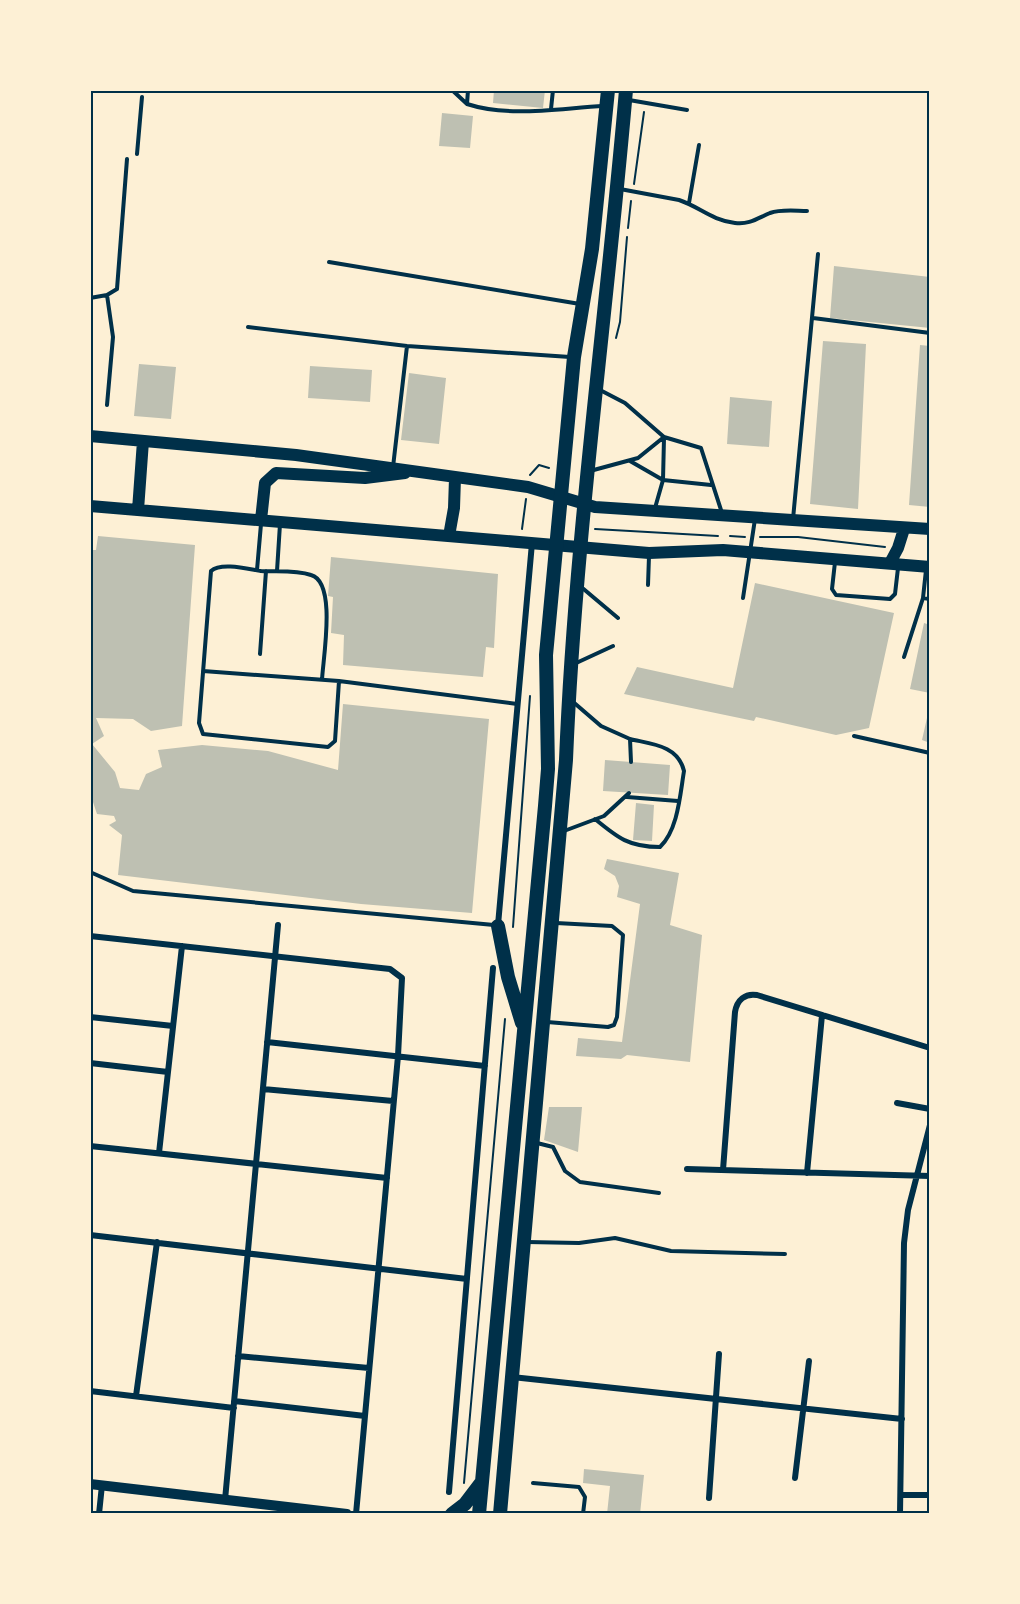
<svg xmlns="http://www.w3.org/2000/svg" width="1020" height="1604" font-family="'Source Sans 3',sans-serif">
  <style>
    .building { fill: #bec0b2 }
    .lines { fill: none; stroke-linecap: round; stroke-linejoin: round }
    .path { stroke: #003049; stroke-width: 2 }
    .service { stroke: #003049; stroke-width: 4 }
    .minor { stroke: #003049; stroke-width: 6 }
    .tertiary { stroke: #003049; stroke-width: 10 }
    .secondary { stroke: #003049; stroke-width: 12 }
    .trunk { stroke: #003049; stroke-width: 14 }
    .neatline { fill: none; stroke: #003049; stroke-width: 2 }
  </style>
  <rect width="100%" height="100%" fill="#fdf0d5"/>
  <path class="building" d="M494 90H545L543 108 493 103Z
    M442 113 473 116 470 148 439 146Z
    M834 266 930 277V328L830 318Z
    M823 341 866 344 858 509 810 504Z
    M920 345 930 346V507L909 505Z
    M139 364 176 367 171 419 134 416Z
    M310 366 372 370 370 402 308 398Z
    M409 373 446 378 439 444 401 440Z
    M730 397 772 401 769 447 727 444Z
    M98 536 195 545 182 726 151 731 133 719 96 718 104 736 92 744 115 772 120 788 139 790 146 774 162 767 158 750 202 745 268 751 338 770 343 704 489 719 472 913 361 904 118 875 122 835 109 825 116 821 114 816 97 814 90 793V550H96Z
    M331 557 498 574 494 648 486 647 483 677 343 665 344 635 331 633 333 597 328 596Z
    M755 583 894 613 869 728 836 735 756 717 754 721 624 694 637 667 733 688Z
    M924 623 930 625V693L910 689Z
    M929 709H930V743L922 740Z
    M605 760 670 765 668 795 603 791Z
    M636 803 654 805 652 841 633 840Z
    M607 859 679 873 670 925 702 935 690 1062 627 1055 621 1059 576 1056 578 1038 622 1042 640 904 617 897 619 886 615 876 604 869Z
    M549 1107H582L578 1152 544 1140Z
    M584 1469 644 1475 640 1514H607L610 1486 583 1483Z"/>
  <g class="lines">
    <path class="path" d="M634 184 644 112
      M628 228 631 201
      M616 338 620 322 627 237
      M530 475 539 465 549 468
      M522 529 526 499
      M595 529 718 536
      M730 536 745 537
      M760 537H798L885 547
      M513 927 530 696
      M464 1483 505 1019"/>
    <path class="service" d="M452 90 467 104
      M468 90 467 104C510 118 560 108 604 106
      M629 100 687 110
      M551 109 553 90
      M137 154 142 97
      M90 163V156
      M620 189 679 200C700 207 711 220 735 223 749 225 758 218 770 213 781 209 796 211 807 211
      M689 203 699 145
      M329 262 580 304
      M90 298 107 295 117 289 127 159
      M813 318 930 333
      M248 327 407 346 570 357
      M600 390 625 403 664 437 701 448 722 513
      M107 405 113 337 107 295
      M630 461 663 480 711 485
      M393 467 407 346
      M590 471 638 458 664 437
      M655 508 663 480 664 438
      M793 519 818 254
      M835 562 832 589 836 595 890 599 895 594 898 568
      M257 570 261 524
      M926 570 923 598 930 599
      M277 571 280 524
      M648 585 649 556
      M580 586 618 618
      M743 598 755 519
      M260 654 266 571
      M904 657 923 598
      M574 664 613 646
      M203 671 339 681 517 704
      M322 680C323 658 337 582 311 575 296 570 277 572 261 571 248 569 221 562 211 571L199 723 203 734 328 747 335 741 339 681
      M572 701 601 726 630 739 631 762
      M854 736 930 753
      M627 797 678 801
      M595 819C618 838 629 847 660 847 678 830 680 795 684 771 678 745 651 744 630 739
      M564 831 604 816 629 793
      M90 872 133 891 494 925
      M547 1022 608 1027 614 1025 617 1017 623 935 612 926 556 923
      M537 1143 553 1147 565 1171 580 1182 659 1193
      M527 1242 579 1243 615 1238 671 1251 785 1254
      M533 1483 579 1487 585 1497 583 1514"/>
    <path class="minor" d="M498 925 532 543
      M90 936 390 969 402 978 398 1056 356 1514
      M90 1017 173 1026
      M267 1042 485 1066
      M90 1063 168 1072
      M263 1089 393 1101
      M897 1103 930 1109
      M90 1146 387 1178
      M159 1153 182 946
      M687 1169 930 1176
      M723 1170 735 1012C737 1000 745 993 757 995L930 1048
      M807 1173 822 1015
      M90 1235 467 1279
      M238 1356 369 1368
      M512 1377 902 1419
      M90 1391 234 1408
      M136 1396 157 1242
      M234 1401 365 1416
      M795 1478 809 1361
      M449 1492 493 968
      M901 1495H930
      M709 1498 719 1354
      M225 1500 278 925
      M99 1514 102 1485
      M900 1514 904 1243 908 1210 930 1125"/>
    <path class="tertiary" d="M90 1484 347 1514"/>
    <path class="secondary" d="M90 436 296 455 528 487 595 507 930 529
      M90 506 649 553 723 550 930 567
      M138 510 143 441
      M261 520 265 483 276 473 365 478 405 473
      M449 536 454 508 455 478
      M890 563 898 548 904 529"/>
    <path class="trunk" d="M498 926 508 977 522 1023
      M452 1514 465 1504 481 1483
      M479 1514 545 806 548 769 546 655 574 357 592 249 608 90
      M500 1514 566 760C575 536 607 313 626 90"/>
  </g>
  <rect width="1020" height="1604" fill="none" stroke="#fdf0d5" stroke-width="183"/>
  <rect x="92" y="92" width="836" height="1420" class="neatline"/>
</svg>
